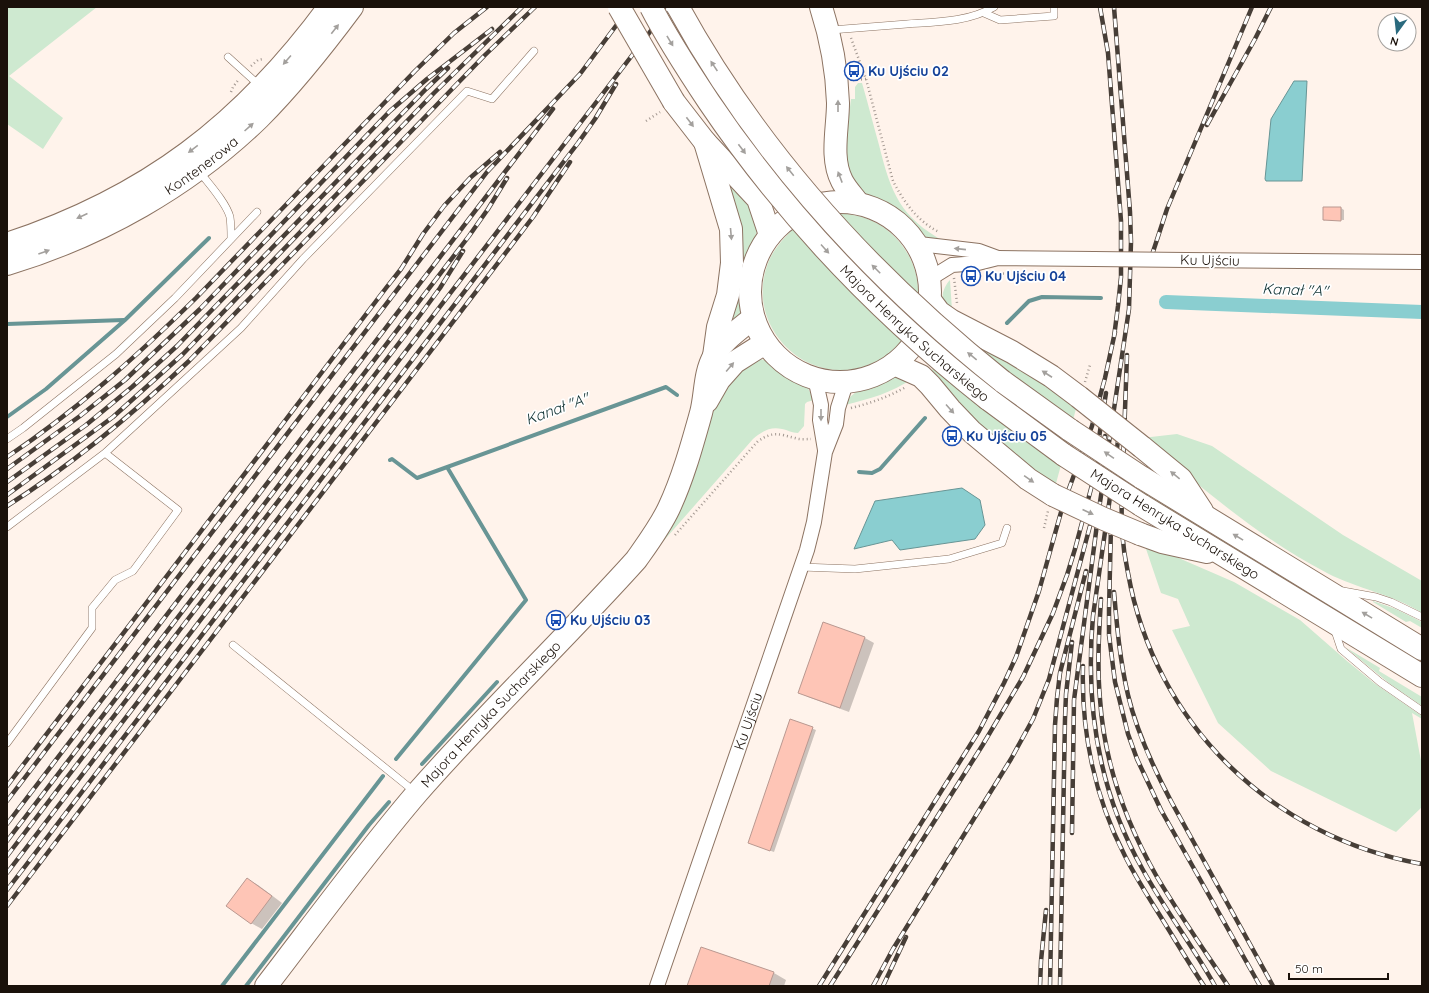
<svg xmlns="http://www.w3.org/2000/svg" width="1429" height="993" font-family="Quicksand,sans-serif">
  <style>
    .green { fill: #cee9d0 }
    .water { fill: #8aced0; stroke: #689595 }
    .shadow { fill: #0003 }
    .lines { fill: none; stroke-linecap: round; stroke-linejoin: round }
    .stream { stroke: #689595; stroke-width: 4 }
    .canal { stroke: #8aced0; stroke-width: 14 }
    .building { fill: #fec5b6; stroke: #b99890 }
    .service-casing { stroke: #8c7362; stroke-width: 8 }
    .minor-casing { stroke: #8c7362; stroke-width: 16 }
    .primary-casing { stroke: #8c7362; stroke-width: 24 }
    .trunk-casing { stroke: #8c7362; stroke-width: 24 }
    .path { stroke: #a39891; stroke-width: 2.5; stroke-dasharray: 1 3; stroke-linecap: butt }
    .service { stroke: #fff; stroke-width: 7 }
    .minor { stroke: #fff; stroke-width: 14 }
    .primary { stroke: #fff; stroke-width: 22 }
    .trunk { stroke: #fff; stroke-width: 22 }
    .rail-casing { stroke: #473e37; stroke-width: 4.5 }
    .rail { stroke: #fff; stroke-width: 3; stroke-dasharray: 9; stroke-linecap: butt }
    .minor-bridge-casing { stroke: #8c7362; stroke-width: 16; stroke-linecap: butt }
    .trunk-bridge-casing { stroke: #8c7362; stroke-width: 24; stroke-linecap: butt }
    .minor-bridge { stroke: #fff; stroke-width: 14 }
    .trunk-bridge { stroke: #fff; stroke-width: 22 }
    .oneway { fill: #a3a09d }
    .labels { text-anchor: middle; stroke-width: 3.5; stroke-linejoin: round; paint-order: stroke }
    .transit-label { font-size: 14px; font-weight: bold; fill: #164399; stroke: #fff; text-anchor: start }
    .street-label { font-size: 14px; fill: #1a110a; stroke: #fff }
    .water-label { font-size: 15px; font-style: italic; fill: #103233; stroke: #fff }
  </style>
  <rect width="100%" height="100%" fill="#fff3eb"/>
  <path class="green" d="M7 7H97L9 76 63 118 43 149 7 124Z
    M858 83H862C868 103 873 124 879 145 891 193 900 217 945 242L927 238 902 214 892 206 859 191 845 164 846 139 851 99H855V87Z
    M719 168 747 196 758 229 748 256 743 275 741 315 725 339Z
    M838 213C847 214 856 215 865 218 898 229 920 263 918 296Z
    M793 229C828 268 864 305 902 341 893 350 885 358 873 363 810 392 743 328 768 263 773 250 783 239 793 229Z
    M950 280 952 310C950 308 945 306 944 303 940 296 945 285 950 280Z
    M972 344 990 348 1077 405 1073 420 1036 393Z
    M946 347 1068 440 1067 445 943 351Z
    M756 359H761L770 362 785 374 803 384 808 388 814 400 807 402 805 404 804 426 798 433C792 433 788 430 782 429 770 426 761 432 753 439L645 562 721 386Z
    M933 368 982 408 1061 465 1055 487 1006 453 930 376Z
    M896 377 913 378C892 393 869 399 845 405L850 397 856 392Z
    M1177 434 1212 446 1343 535 1422 581V613C1392 594 1358 589 1327 573 1259 538 1200 486 1142 438Z
    M1141 486 1396 643 1392 649 1141 495Z
    M1144 543 1234 582 1300 620 1347 661 1374 683 1422 716V719L1412 713 1422 766V807L1396 832 1271 771 1218 723 1172 630 1190 626 1178 599 1161 593Z
    M1373 601 1396 609 1422 622V628L1410 621 1406 622 1373 602Z
    M1345 647 1380 668 1379 671 1422 697V706L1390 684Z"/>
  <path class="water" d="M1294 81H1307L1302 181H1266L1265 179 1271 119Z
    M962 488 980 500 985 525 975 539 900 550 892 540 854 549 875 501Z"/>
  <path class="shadow" d="M1341 208 1344 210V220L1325 219V221L1324 220Z
    M823 623 865 638 874 643 849 712 808 697 799 692Z
    M791 720 816 730 774 852 749 843Z
    M247 879 258 885 282 903 262 929 251 923Z
    M701 949 774 973 786 980 784 986H689Z"/>
  <g class="lines">
    <path class="stream" d="M1007 323 1029 301 1042 297 1101 298
      M7 324 124 320
      M7 417 46 389 125 320 209 238
      M390 460 392 459 417 478 666 387 677 395
      M859 472 872 473 880 469 925 418
      M396 759 526 600 447 467
      M422 764 497 682
      M222 986 383 776
      M246 986 369 825 389 802"/>
    <path class="canal" d="M1166 302 1422 312"/>
  </g>
  <path class="building" d="M1323 207H1341V221L1323 220Z
    M823 622 865 637 840 708 798 693Z
    M790 719 813 727 770 851 748 843Z
    M247 878 272 896 251 924 226 906Z
    M701 947 774 972 769 986H687Z"/>
  <g class="lines">
    <defs>
      <path id="service" d="M984 13 1000 20 1054 16V7
        M831 30C856 28 882 26 907 24 937 22 968 22 994 7
        M228 57 260 86
        M199 171C208 183 226 202 230 217 231 224 231 232 231 239
        M7 439 23 428 116 354 175 298 257 212
        M7 527 105 453 241 328 303 259 467 91 492 99 534 51
        M801 567 855 569 949 559 1002 543 1007 528
        M1343 591 1376 597 1391 602 1422 617
        M1334 628 1341 649 1380 682 1422 711
        M233 645 415 792
        M7 743 92 628V608L115 580 133 571 178 510 105 453"/>
      <g id="minor">
        <path d="M919 244 979 251 998 258"/>
        <path d="M1186 260 1422 262"/>
        <path d="M931 278 952 265 978 263 998 258 1094 259"/>
        <path d="M815 378 821 405 820 420 825 450"/>
        <path id="s1" d="M657 986 807 550 814 522 825 452 836 424 838 408 846 383"/>
      </g>
      <g id="primary">
        <path d="M7 244C147 198 242 125 329 7"/>
        <path id="s2" d="M7 264C100 236 189 186 259 118 293 84 323 46 352 7"/>
      </g>
      <g id="trunk">
        <path d="M821 7C831 38 837 70 838 103 838 128 830 158 842 181 846 189 853 196 858 203"/>
        <path d="M674 102 705 142 758 199 770 235"/>
        <path d="M705 142 731 229 732 263 728 295 718 327 714 356"/>
        <circle cx="840" cy="292" r="90"/>
        <path d="M930 300 939 312 952 321 1012 352 1051 376 1079 397"/>
        <path d="M894 364 921 376 930 385 950 409 972 432 1028 479 1053 495"/>
        <path d="M1002 381 1070 430"/>
        <path d="M988 399 1064 455"/>
        <path d="M707 401 719 380 735 362 765 343"/>
        <path d="M1142 447 1181 479 1202 511"/>
        <path d="M1141 477 1422 649"/>
        <path d="M1141 505 1422 676"/>
        <path d="M1140 534 1162 542 1207 552"/>
        <path id="s3" d="M266 986C316 921 364 855 417 793 487 713 565 639 636 560 648 543 660 527 669 508 683 478 692 445 701 413 706 394 704 374 714 356 722 341 740 329 753 318"/>
      </g>
    </defs>
    <use href="#service" class="service-casing"/>
    <use href="#minor" class="minor-casing"/>
    <use href="#primary" class="primary-casing"/>
    <use href="#trunk" class="trunk-casing"/>
    <path class="path" d="M851 38 866 79 893 181C904 202 917 221 939 232
      M251 66 258 60 263 59
      M853 80 866 79
      M231 92 233 87 239 79
      M646 121 660 112
      M991 275 1008 273
      M954 278 957 303
      M1085 382 1090 365
      M851 408C871 403 888 397 906 387
      M1044 528 1048 511
      M675 535 758 441C774 431 778 434 795 438 800 440 806 439 811 439"/>
    <use href="#service" class="service"/>
    <use href="#minor" class="minor"/>
    <use href="#primary" class="primary"/>
    <use href="#trunk" class="trunk"/>
    <defs>
      <path id="rail" d="M1100 7 1108 53 1121 221V277L1118 306 1114 337
        M1207 125 1255 39 1271 7
        M1151 258 1167 209 1252 7
        M1127 355C1126 392 1124 428 1123 465 1122 486 1121 509 1122 531 1123 545 1125 559 1128 573 1155 725 1272 837 1422 864
        M1119 434 1093 616C1085 706 1098 791 1143 870 1165 910 1193 946 1215 986
        M1098 444 1106 393
        M7 457C76 411 137 356 196 298L415 71 454 33 487 7
        M7 469 80 416 125 380 200 309 390 111 427 79 492 29
        M7 482 86 425 132 387 177 346 426 89 448 68
        M7 495 113 417 183 354 434 93 522 7
        M7 506C73 464 133 414 189 361L485 55 535 7
        M1111 526 1109 610V635L1115 682 1128 734 1137 759 1161 810 1260 986
        M1114 592C1117 627 1120 661 1128 695 1137 733 1154 769 1172 803L1273 986
        M1101 599C1099 632 1097 666 1100 699 1104 761 1126 823 1157 877 1179 914 1204 950 1228 986
        M1083 666C1081 732 1095 798 1125 856 1135 876 1147 895 1159 914 1174 938 1188 962 1204 986
        M7 786 386 288 401 269 423 234 444 206 470 178 500 152
        M7 801 487 172 580 74 630 7
        M7 824 553 109
        M1072 833 1074 700 1099 509 1129 309 1131 242 1130 212 1114 7
        M7 841 469 236 488 209 507 178
        M7 856 412 326 440 288 463 251
        M7 873 669 7
        M7 890 578 143 595 119 616 84
        M7 906 533 217 570 162
        M819 986 979 731 1004 683 1016 657 1039 591 1063 505 1092 426 1105 378 1115 332
        M830 986 982 746 1023 677 1053 613 1067 575 1075 549 1105 436
        M873 986 893 949 1011 759 1033 719 1049 679 1094 511
        M883 986 906 937
        M1040 986 1041 961 1046 910
        M1050 986 1055 725 1057 698 1060 673 1086 571
        M1060 986 1065 719 1066 694 1072 642"/>
    </defs>
    <use href="#rail" class="rail-casing"/>
    <use href="#rail" class="rail"/>
    <defs>
      <path id="minor-bridge" d="M1094 259 1186 260"/>
      <g id="trunk-bridge">
        <path d="M619 7 674 102"/>
        <path id="s4" d="M651 7C668 40 689 72 709 102 786 216 880 314 988 399"/>
        <path d="M678 7C758 153 873 278 1002 381"/>
        <path d="M1079 397 1142 447"/>
        <path d="M1070 430 1141 477"/>
        <path d="M1064 455 1141 505"/>
        <path d="M1053 495 1104 519 1140 534"/>
      </g>
    </defs>
    <use href="#minor-bridge" class="minor-bridge-casing"/>
    <use href="#trunk-bridge" class="trunk-bridge-casing"/>
    <use href="#minor-bridge" class="minor-bridge"/>
    <use href="#trunk-bridge" class="trunk-bridge"/>
  </g>
  <defs><path id="oneway-solid" d="M-6-.8H1V-3.2L6.5 0L1 3.2V.8H-6Z"/></defs>
  <g class="oneway">
    <use href="#oneway-solid" transform="translate(335 29) rotate(-52)"/>
    <use href="#oneway-solid" transform="translate(670 41) rotate(59)"/>
    <use href="#oneway-solid" transform="translate(287 60) rotate(131)"/>
    <use href="#oneway-solid" transform="translate(714 66) rotate(-124)"/>
    <use href="#oneway-solid" transform="translate(838 106) rotate(-90)"/>
    <use href="#oneway-solid" transform="translate(690 122) rotate(53)"/>
    <use href="#oneway-solid" transform="translate(249 127) rotate(-42)"/>
    <use href="#oneway-solid" transform="translate(193 149) rotate(143)"/>
    <use href="#oneway-solid" transform="translate(742 149) rotate(53)"/>
    <use href="#oneway-solid" transform="translate(790 171) rotate(-129)"/>
    <use href="#oneway-solid" transform="translate(840 177) rotate(-111)"/>
    <use href="#oneway-solid" transform="translate(82 216) rotate(156)"/>
    <use href="#oneway-solid" transform="translate(731 234) rotate(85)"/>
    <use href="#oneway-solid" transform="translate(825 249) rotate(48)"/>
    <use href="#oneway-solid" transform="translate(960 249) rotate(-174)"/>
    <use href="#oneway-solid" transform="translate(44 252) rotate(-20)"/>
    <use href="#oneway-solid" transform="translate(876 269) rotate(-135)"/>
    <use href="#oneway-solid" transform="translate(972 356) rotate(-141)"/>
    <use href="#oneway-solid" transform="translate(730 367) rotate(-50)"/>
    <use href="#oneway-solid" transform="translate(1047 374) rotate(-147)"/>
    <use href="#oneway-solid" transform="translate(950 409) rotate(48)"/>
    <use href="#oneway-solid" transform="translate(821 415) rotate(90)"/>
    <use href="#oneway-solid" transform="translate(1109 455) rotate(-146)"/>
    <use href="#oneway-solid" transform="translate(1175 475) rotate(-141)"/>
    <use href="#oneway-solid" transform="translate(1029 479) rotate(35)"/>
    <use href="#oneway-solid" transform="translate(1088 512) rotate(24)"/>
    <use href="#oneway-solid" transform="translate(1238 537) rotate(-149)"/>
    <use href="#oneway-solid" transform="translate(1367 615) rotate(-149)"/>
  </g>
  <defs>
    <symbol id="bus-ring" viewBox="-11 -11 22 22"><circle r="9.5" fill="#fff" stroke="#1a4fb4" stroke-width="1.5"/><path d="M-5-6H5V4H4V6H2V4H-2V6H-4V4H-5ZM-3.5-4V0h7V-4ZM-3.5 1.2v1.5H-2V1.2ZM2 1.2v1.5H3.5V1.2Z" fill="#1a4fb4"/></symbol>
  </defs>
  <g fill-rule="evenodd">
    <use href="#bus-ring" x="843" y="60" width="22" height="22"/>
    <use href="#bus-ring" x="960" y="265" width="22" height="22"/>
    <use href="#bus-ring" x="941" y="425" width="22" height="22"/>
    <use href="#bus-ring" x="545" y="609" width="22" height="22"/>
  </g>
  <g class="labels">
    <g class="transit-label">
      <text x="868" y="76">Ku Ujściu 02</text>
      <text x="985" y="281">Ku Ujściu 04</text>
      <text x="966" y="441">Ku Ujściu 05</text>
      <text x="570" y="625">Ku Ujściu 03</text>
    </g>
    <g class="street-label">
      <text dy="5" stroke="none"><textPath href="#s2" startOffset="219">Kontenerowa</textPath></text>
      <text transform="translate(1210 260) rotate(1)" y="5">Ku Ujściu</text>
      <text dy="5" stroke="none"><textPath href="#s4" startOffset="422">Majora Henryka Sucharskiego</textPath></text>
      <text transform="translate(1175 524) rotate(32)" y="5">Majora Henryka Sucharskiego</text>
      <text dy="5" stroke="none"><textPath href="#s3" startOffset="353">Majora Henryka Sucharskiego</textPath></text>
      <text dy="5" stroke="none"><textPath href="#s1" startOffset="280">Ku Ujściu</textPath></text>
    </g>
    <g class="water-label">
      <text transform="translate(1295 290) rotate(2)" y="5">Kanał "A"</text>
      <text transform="translate(557 409) rotate(-20)" y="5">Kanał "A"</text>
    </g>
  </g>
  <rect width="1429" height="993" fill="none" stroke="#1a110a" stroke-width="16"/>
  <g transform="translate(1397 32) rotate(195)"><circle r="19" fill="#ffffff" stroke="#a3a09d"/>
  <path d="M0-3L7 15L0 10L-7 15Z" fill="#2a6a7e"/>
  <text y="-6" font-size="11" font-weight="bold" text-anchor="middle" fill="#1a110a">N</text>
  </g>
  <path d="M1289 973v6h99v-6" fill="none" stroke="#1a110a" stroke-width="2"/>
  <text x="1295" y="973" font-size="12" fill="#1a110a" stroke="#ffffff" stroke-width="3" paint-order="stroke">50 m</text>
</svg>
